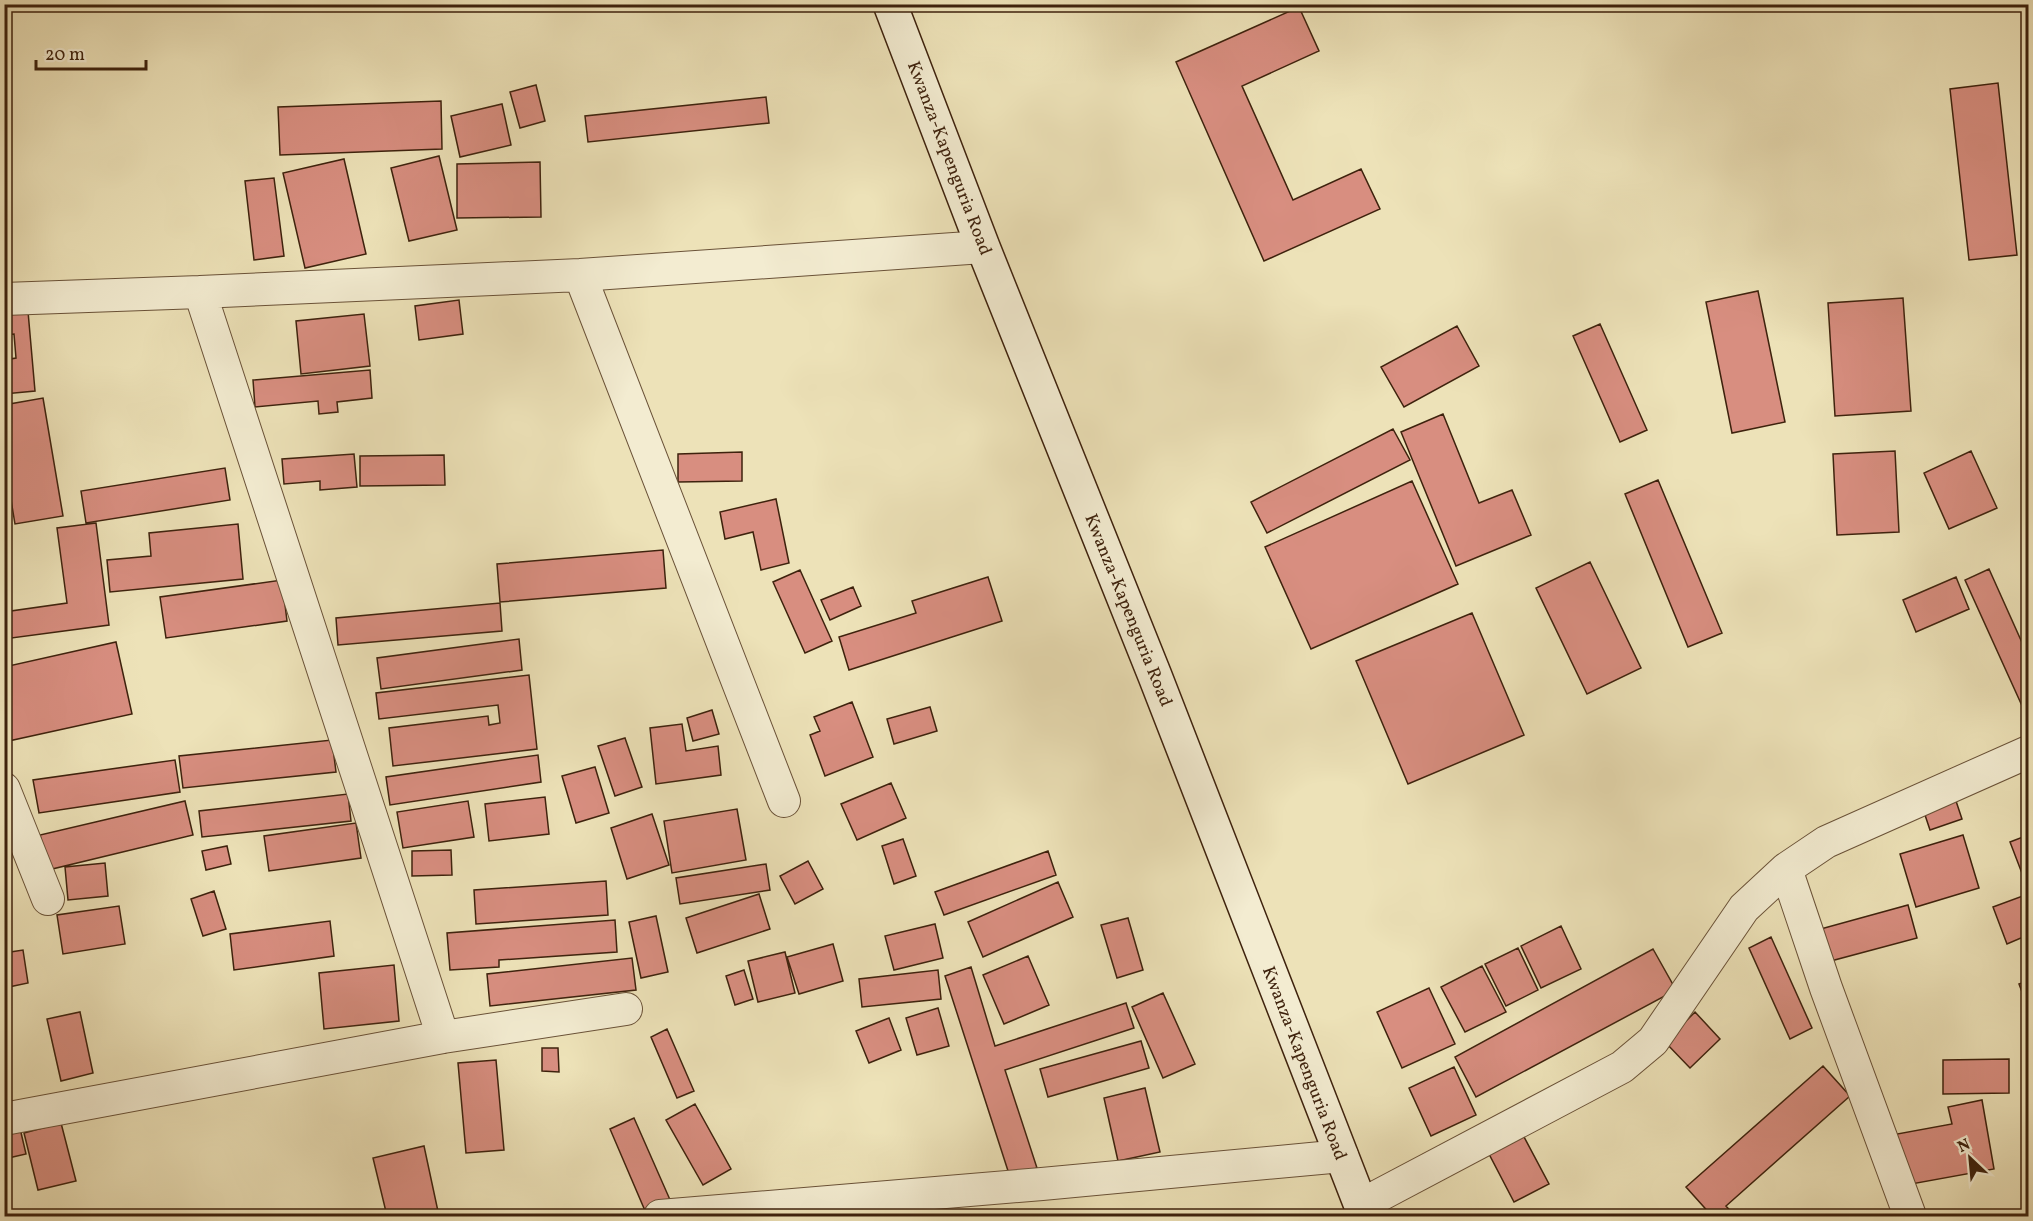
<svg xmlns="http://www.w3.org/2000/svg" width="2033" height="1221" font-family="Vollkorn,serif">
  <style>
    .building { fill: #d88e80; stroke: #3e220d; stroke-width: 1.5 }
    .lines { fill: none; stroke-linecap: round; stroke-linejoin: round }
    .street-casing { stroke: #6a5238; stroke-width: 34 }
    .secondary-casing { stroke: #3e220d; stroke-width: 36 }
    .street { stroke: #f3ecd1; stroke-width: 32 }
    .secondary { stroke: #f3ecd1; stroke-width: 33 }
    .labels { text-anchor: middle; stroke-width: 4.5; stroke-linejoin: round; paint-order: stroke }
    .street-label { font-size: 18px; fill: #3e220d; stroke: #f3ecd1 }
  </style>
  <rect width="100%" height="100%" fill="#ede2b8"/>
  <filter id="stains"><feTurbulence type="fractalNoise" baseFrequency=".00333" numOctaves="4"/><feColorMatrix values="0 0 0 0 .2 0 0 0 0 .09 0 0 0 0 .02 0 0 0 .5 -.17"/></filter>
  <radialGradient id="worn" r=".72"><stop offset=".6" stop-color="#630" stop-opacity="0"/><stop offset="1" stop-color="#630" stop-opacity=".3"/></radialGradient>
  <path class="building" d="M1299 7 1319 51 1242 86 1293 200 1361 169 1380 209 1264 261 1176 62Z
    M1998 83 2017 255 1969 260 1950 89Z
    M536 85 545 121 520 128 510 92Z
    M766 97 769 123 588 142 585 116Z
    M441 101 442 149 280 155 278 107Z
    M502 104 511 145 460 157 451 116Z
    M439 156 457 230 409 241 391 168Z
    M344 159 366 254 305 268 283 173Z
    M540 162 541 217 457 218V164Z
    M274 178 284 256 254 260 245 181Z
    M1758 291 1785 422 1732 433 1706 302Z
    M1903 298 1911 411 1835 416 1828 303Z
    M27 300 35 391 4 394V360L16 358 14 334 4 335V302Z
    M459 300 463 334 419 340 415 306Z
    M364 314 370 366 301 374 296 321Z
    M1600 324 1647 430 1620 442 1573 336Z
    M1457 326 1479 366 1404 407 1381 367Z
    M370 370 372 398 337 402 338 412 319 414 318 401 255 407 253 380Z
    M43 398 63 516 15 524 4 458V405Z
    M1443 414 1479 503 1512 490 1531 535 1456 566 1401 432Z
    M1393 429 1410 460 1267 533 1251 502Z
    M1895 451 1899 532 1837 535 1833 454Z
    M1971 451 1997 508 1949 529 1924 473Z
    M742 452V481L678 482V454Z
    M354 454 357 487 320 490V481L284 484 282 459Z
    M444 455 445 485 360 486V456Z
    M225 468 230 500 86 523 81 491Z
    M1658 480 1722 633 1688 647 1625 494Z
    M1412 481 1458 584 1311 649 1265 547Z
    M776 499 789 563 761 570 753 532 725 539 720 512Z
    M4 500 10 525 4 527Z
    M96 523 109 625 4 639V612L67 603 57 528Z
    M238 524 243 579 110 592 107 560 151 556 149 533Z
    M663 550 666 588 500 602 497 564Z
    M1590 562 1641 668 1587 694 1536 588Z
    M1989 569 2028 656V719L1965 580Z
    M800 570 832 641 805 653 773 582Z
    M988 577 1002 621 849 670 839 637 916 613 912 601Z
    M1956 577 1969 609 1916 632 1903 600Z
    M282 580 287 621 166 638 160 597Z
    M853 587 861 606 830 620 821 600Z
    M500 603 502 631 338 645 336 618Z
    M1472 613 1524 735 1408 784 1356 661Z
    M519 639 522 670 381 689 377 658Z
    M116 642 132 714 4 742V667Z
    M529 675 537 749 393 766 389 728 488 716 489 725 500 723 498 705 379 719 376 693Z
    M852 702 873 757 825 776 810 735 820 731 814 717Z
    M930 707 937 731 894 744 887 719Z
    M712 710 719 734 693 741 687 718Z
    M682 724 686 751 718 746 721 775 656 784 650 728Z
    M625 738 642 787 615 796 598 746Z
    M332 740 336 772 183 788 179 756Z
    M538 755 541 782 390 805 386 777Z
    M175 760 180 792 39 813 33 780Z
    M595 767 609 813 576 823 562 776Z
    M891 783 906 818 857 840 841 804Z
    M348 794 351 821 202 837 199 811Z
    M1954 795 1962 819 1930 830 1922 806Z
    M545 797 549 834 489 841 485 804Z
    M185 801 193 835 48 870 40 835Z
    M468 801 474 837 403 848 397 812Z
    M737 809 746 860 672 873 664 821Z
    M652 814 669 865 627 879 611 828Z
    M356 823 361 858 269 871 264 836Z
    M1963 835 1979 888 1916 907 1900 854Z
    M2028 835V889L2010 842Z
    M903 839 916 876 894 884 882 846Z
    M227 846 231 864 206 870 202 851Z
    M451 850 452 875 412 876V851Z
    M1048 851 1056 875 944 915 935 892Z
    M808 861 823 889 795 904 780 876Z
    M105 863 108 896 68 900 65 867Z
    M766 864 770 890 680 904 676 878Z
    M606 881 608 915 476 924 474 890Z
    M1058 882 1073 917 983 957 968 922Z
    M214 891 226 929 203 936 191 899Z
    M759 894 770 929 697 953 686 918Z
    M2028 894V935L2007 944 1993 907Z
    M1908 905 1917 938 1827 962 1817 930Z
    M119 906 125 944 63 954 57 915Z
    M656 916 668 972 641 978 629 922Z
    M1128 918 1143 970 1117 978 1101 925Z
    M615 920 617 952 499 960V967L450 970 447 933Z
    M330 921 334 956 234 970 230 934Z
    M935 924 943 958 894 970 885 936Z
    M1561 926 1581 969 1541 988 1521 946Z
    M1771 937 1812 1028 1790 1039 1749 948Z
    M833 944 843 981 799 994 787 957Z
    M1518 948 1538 990 1506 1006 1485 964Z
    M1653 949 1676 990 1476 1097 1455 1057Z
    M23 950 28 983 4 988V953Z
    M785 952 795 993 758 1002 748 961Z
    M1028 956 1049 1005 1004 1024 983 975Z
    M632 958 636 990 490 1006 487 974Z
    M394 965 399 1021 324 1029 319 973Z
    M1482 966 1506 1012 1465 1032 1441 987Z
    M971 967 995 1046 1126 1003 1134 1028 1005 1070 1037 1168 1010 1177 945 976Z
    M744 970 753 999 735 1005 726 976Z
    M938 970 941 999 862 1007 859 979Z
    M2028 981V1008L2019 984Z
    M1429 988 1455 1044 1402 1068 1377 1012Z
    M1163 993 1195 1064 1163 1078 1132 1007Z
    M938 1008 949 1046 917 1055 906 1018Z
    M80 1012 93 1073 61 1081 47 1019Z
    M1695 1012 1720 1039 1690 1068 1665 1042Z
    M889 1018 901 1050 869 1063 856 1031Z
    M667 1029 694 1091 677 1098 651 1037Z
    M1141 1041 1149 1068 1048 1097 1040 1069Z
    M542 1048H558L559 1072 542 1071Z
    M2009 1059V1093L1943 1094V1060Z
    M496 1060 504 1150 466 1153 458 1063Z
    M1823 1066 1850 1096 1726 1206 1735 1216H1712L1686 1187Z
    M1454 1067 1476 1115 1431 1136 1409 1088Z
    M1145 1088 1160 1152 1118 1161 1104 1098Z
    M1982 1100 1994 1169 1906 1185 1897 1134 1952 1124 1948 1107Z
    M695 1104 731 1169 703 1185 666 1120Z
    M634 1118 671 1202 646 1213 610 1129Z
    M61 1123 76 1181 38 1190 24 1133Z
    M19 1124 26 1154 4 1159V1127Z
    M1523 1135 1549 1184 1514 1202 1488 1152Z
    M424 1146 439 1216H387L373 1158Z"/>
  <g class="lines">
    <defs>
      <path id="street" d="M580 275 784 801
        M200 292 580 275 983 247
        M4 299 200 292 443 1037
        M4 789 48 899
        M1786 869 1826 988 1910 1216
        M4 1119 443 1037 626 1009
        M1361 1205 1622 1067 1653 1041 1744 908 1786 869 1826 842 2028 752
        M660 1216 1042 1184 1342 1156"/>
      <path id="secondary" d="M890 4 983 247 1155 676 1365 1216"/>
    </defs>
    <use href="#street" class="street-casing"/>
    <use href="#secondary" class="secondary-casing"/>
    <use href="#street" class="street"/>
    <use href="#secondary" class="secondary"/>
  </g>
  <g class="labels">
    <g class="street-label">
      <text transform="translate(950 158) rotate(69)" y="6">Kwanza-Kapenguria Road</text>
      <text transform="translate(1129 610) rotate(68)" y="6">Kwanza-Kapenguria Road</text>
      <text transform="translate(1305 1063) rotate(69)" y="6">Kwanza-Kapenguria Road</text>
    </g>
  </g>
  <rect width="2033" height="1221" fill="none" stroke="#ede2b8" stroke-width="24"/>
  <rect x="6" y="6" width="2021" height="1209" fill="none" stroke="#3e220d" stroke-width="3"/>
  <rect x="12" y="12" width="2009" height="1197" fill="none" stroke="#3e220d" stroke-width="1.5"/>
  <g transform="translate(1970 1158) rotate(334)" stroke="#f3ecd1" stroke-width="4.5" paint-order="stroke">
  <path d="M0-4.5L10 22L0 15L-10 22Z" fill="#3e220d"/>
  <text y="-9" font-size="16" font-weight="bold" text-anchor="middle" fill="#3e220d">N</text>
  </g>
  <path d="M36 60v9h110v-9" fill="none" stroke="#3e220d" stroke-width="3"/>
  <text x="45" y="60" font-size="18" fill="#3e220d" stroke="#f3ecd1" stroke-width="4.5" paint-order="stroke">20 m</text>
  <rect width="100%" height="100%" filter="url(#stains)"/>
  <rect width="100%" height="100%" fill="url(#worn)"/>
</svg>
